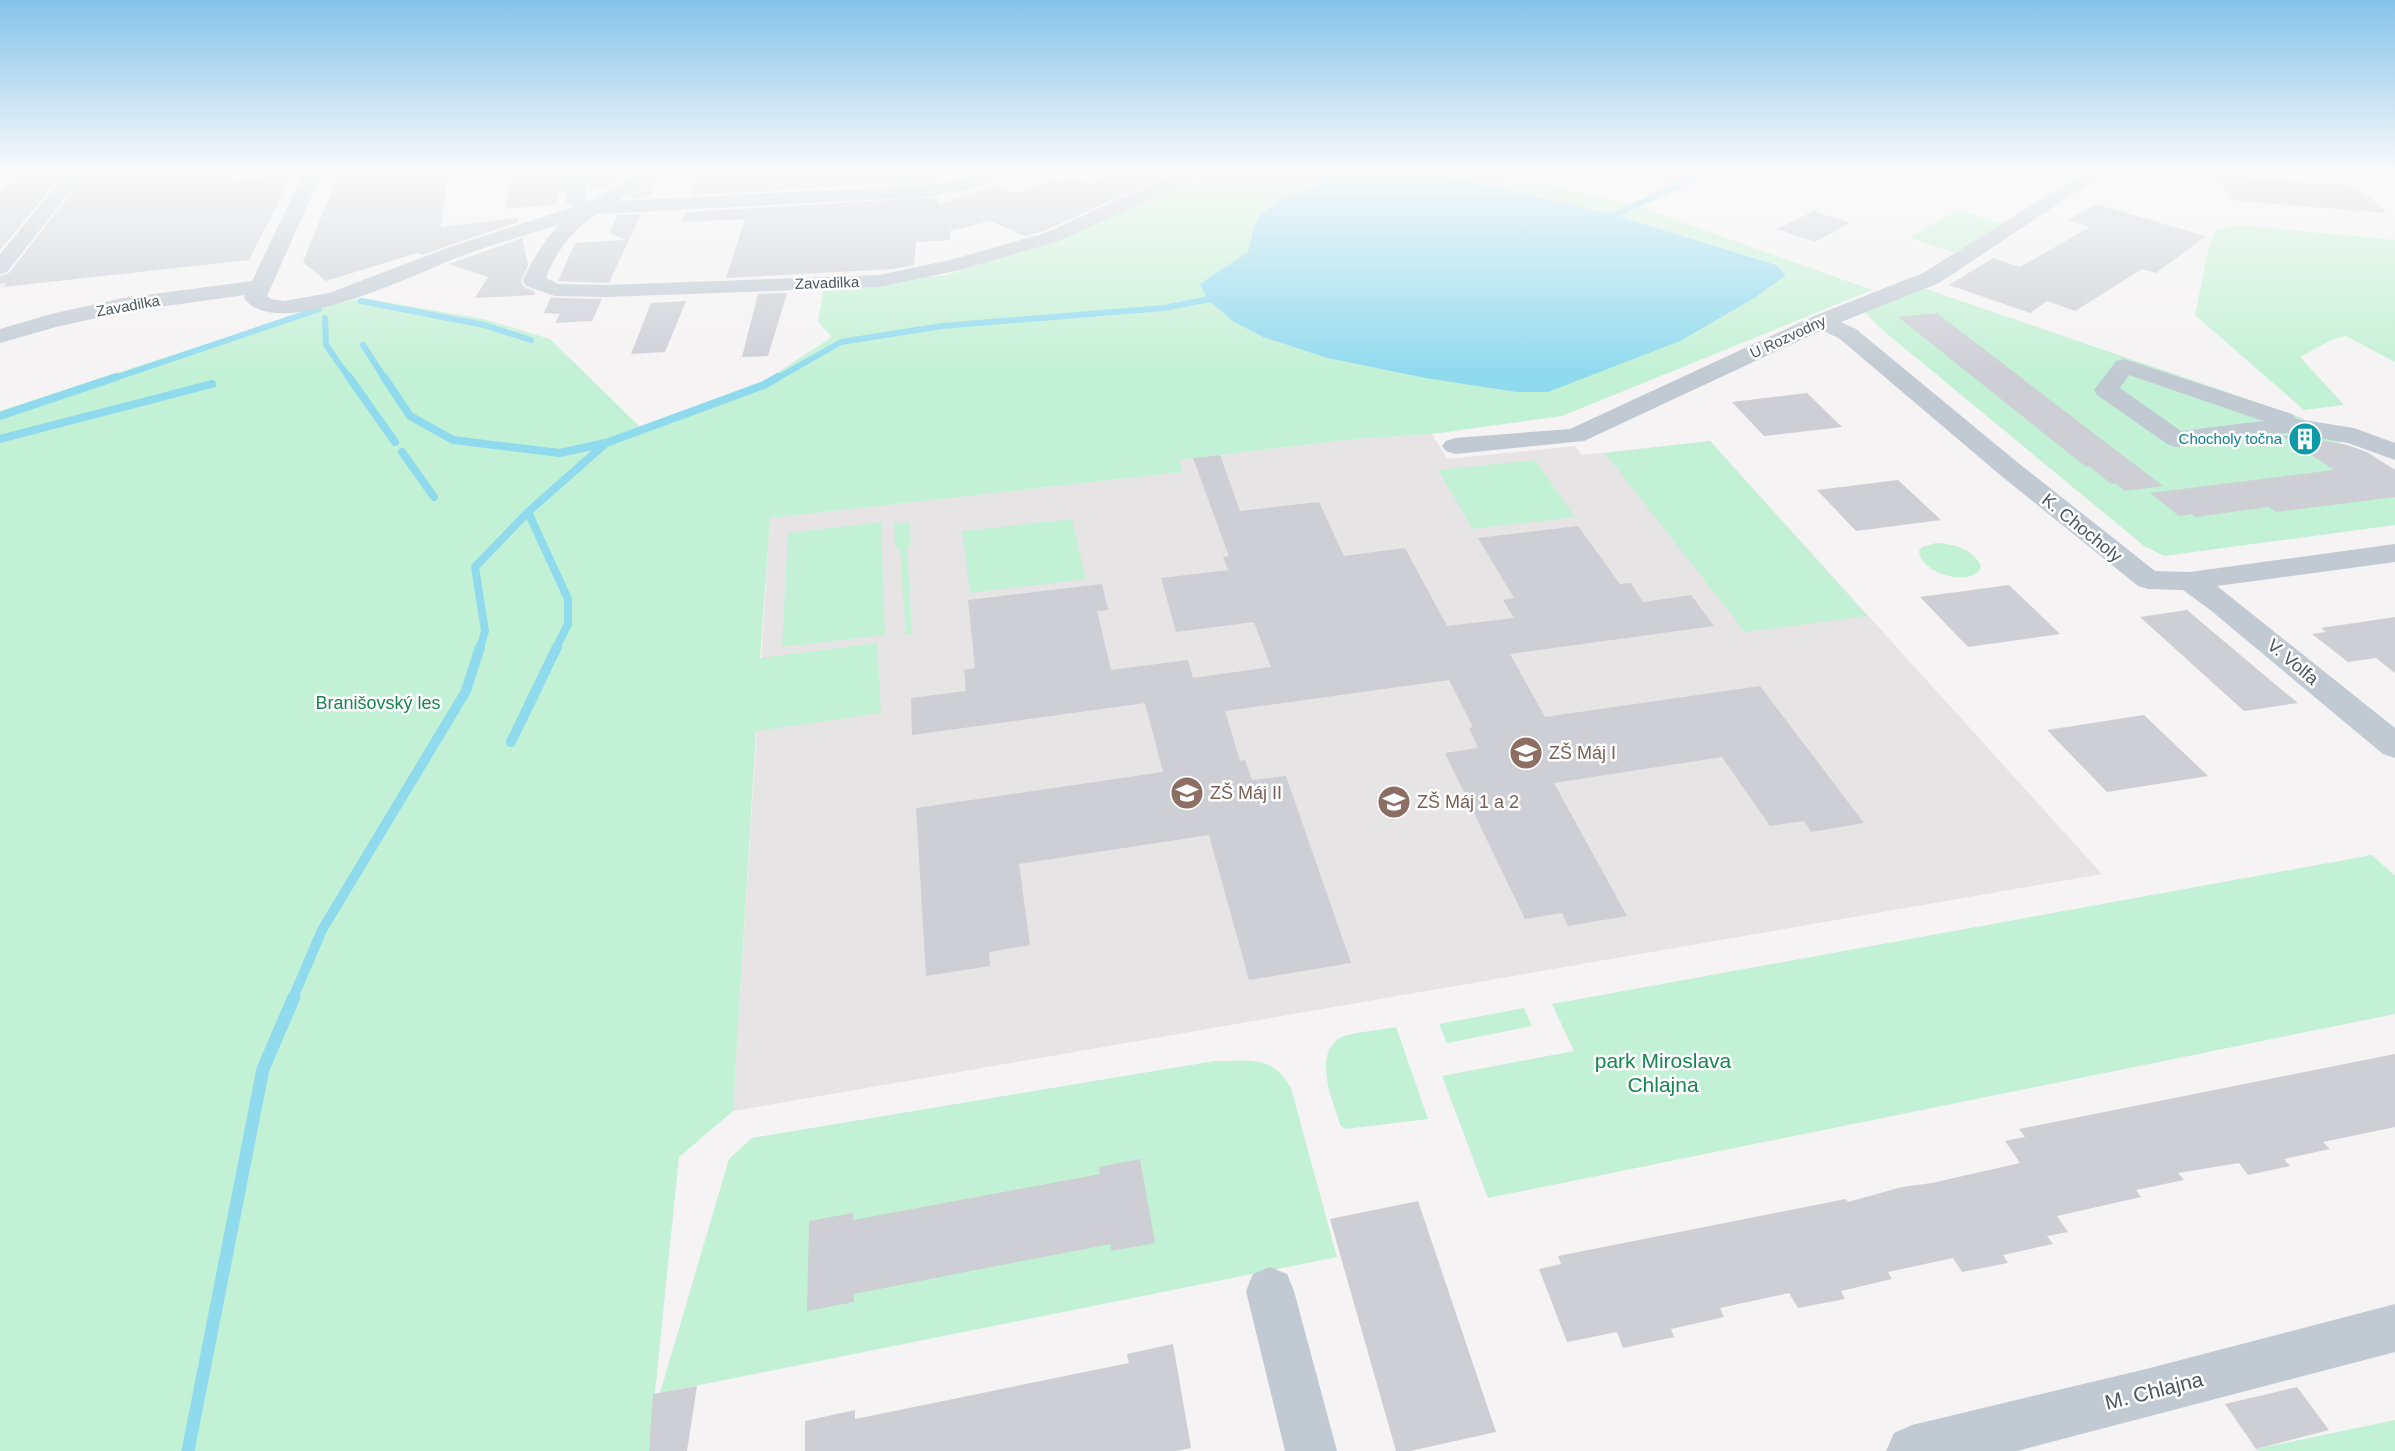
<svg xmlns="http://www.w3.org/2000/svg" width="2395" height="1451" font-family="Arial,sans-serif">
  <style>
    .education { fill: #e6e4e5 }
    .green { fill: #c3f1d5 }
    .water { fill: #90daee }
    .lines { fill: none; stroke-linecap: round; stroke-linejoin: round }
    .stream-far3 { stroke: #90daee; stroke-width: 6 }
    .stream-far2 { stroke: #90daee; stroke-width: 8 }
    .stream-far1 { stroke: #90daee; stroke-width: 10 }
    .stream { stroke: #90daee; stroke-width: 13 }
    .building { fill: #cdcfd5 }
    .minor { fill: #c1cad2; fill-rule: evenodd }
    .tertiary { fill: #c1cad2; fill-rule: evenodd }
    .labels { text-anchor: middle; stroke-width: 5; stroke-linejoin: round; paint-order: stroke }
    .far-street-label { font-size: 15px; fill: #4a5661; stroke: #fff }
    .far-culture-label { font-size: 15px; fill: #0d838f; stroke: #fff; text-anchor: end }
    .street-label { font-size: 18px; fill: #4a5661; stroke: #fff }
    .park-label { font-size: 18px; fill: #17864f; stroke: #fff }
    .education-label { font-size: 18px; fill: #785e54; stroke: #fff; text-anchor: start }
    .near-park-label { font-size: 21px; fill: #17864f; stroke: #fff }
    .near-street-label { font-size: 21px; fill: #4a5661; stroke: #fff }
  </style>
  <rect width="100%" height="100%" fill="#f5f3f3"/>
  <path class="education" d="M1432 434 1447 459 1575 446 1582 455 1710 441 2102 874 733 1111 770 518 1183 472 1178 460 1353 439Z"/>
  <path class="green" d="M1209 170H1319L1318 187 1298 192 1257 220 1248 252 1201 284 1234 322 1263 337 1327 358 1425 378 1548 392 1602 370 1785 275 1776 265 1615 215 1421 170H1475L1629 203 1872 290 1562 416 1432 434 1353 439 1179 460 1183 472 770 518 760 658 877 643 881 713 756 731 733 1111 679 1157 649 1451H0V411L311 310 363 298 484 319 550 339 643 430 768 379 832 337 818 322 824 288 946 275 1057 239Z
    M1957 210 2003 224 1956 253 1909 238Z
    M2239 225 2395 240V362L2346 336 2333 339 2300 357 2344 405 2304 410 2195 315 2208 250 2215 230Z
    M1920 287 2300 417 2395 478V525L2164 556 2144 546 1879 327 1864 311Z
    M1710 441 1867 616 1745 632 1605 453Z
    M1535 460 1575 517 1473 529 1438 470Z
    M1072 519 1086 579 970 593 962 531Z
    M881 522 885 635 782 647 788 533Z
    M909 522 911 545 907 546 912 634 906 635 900 547H895L894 524Z
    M1936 543C1953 544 1974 549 1981 566 1975 589 1920 574 1919 551L1922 547Z
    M2372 855 2395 876V1014L1488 1198 1442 1076 1574 1051 1552 1004Z
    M1524 1008 1532 1026 1447 1043 1439 1024Z
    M1396 1027 1428 1119 1345 1129 1341 1126C1333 1102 1312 1055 1340 1038 1351 1032 1382 1030 1396 1027Z
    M1215 1061C1249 1061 1272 1054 1291 1088L1337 1257 660 1393 729 1159 752 1138Z
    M2395 1420V1451H2258L2256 1449Z"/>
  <path class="water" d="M1319 170H1421L1615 215 1776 265 1786 275 1756 297 1680 341 1548 392H1517L1425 378 1327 358 1263 337 1234 322 1208 300 1200 284 1248 252C1251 243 1252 229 1257 220 1268 203 1299 192 1318 187Z"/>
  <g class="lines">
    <path class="stream-far3" d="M1603 217 1615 215 1711 170
      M361 301 484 325 531 340
      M325 318 326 345 350 379
      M363 345 385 379
      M112 379 319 309
      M776 379 841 342 942 326 1164 308 1220 297"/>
    <path class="stream-far2" d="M349 377 395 442
      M384 377 410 416 453 440 560 453 605 443
      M0 416 116 377
      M0 439 212 384
      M402 452 434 497
      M528 512 568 599V624L556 648
      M480 648 485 631 475 567 528 512 606 443 764 385 778 377"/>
    <path class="stream-far1" d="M511 742 557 647
      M293 998 322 930 466 691 480 647"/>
    <path class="stream" d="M188 1451 263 1069 294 997"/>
  </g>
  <path class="building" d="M22 170H66L0 250V194Z
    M89 170H229V182L292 175 249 260 3 287 6 283 0 284V276L9 273Z
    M340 170H449L441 227 517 218 518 222 422 255 417 253 326 281 303 262Z
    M511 170H566L564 193H559L557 204 506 209Z
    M588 170H617L618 183 609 188 588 190Z
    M702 170H733L731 172 799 170 798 174 897 171 896 174 939 172V181L692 195Z
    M1131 170 1176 171 1044 231 1025 236 990 221 950 231V240L916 242 914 265 894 269 726 278 745 219 682 222 686 212 938 197V205L994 185 1016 193 1052 179 1061 182 1073 177 1089 183Z
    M2212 175 2357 186 2387 213 2236 201Z
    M656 182 649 197 626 198Z
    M2095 204 2206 236 2156 273 2142 269 2075 311 2047 301 2030 313 1949 285 1993 258 2020 267 2090 227 2068 220Z
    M1814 211 1850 223 1815 242 1777 229Z
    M641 214 609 283 558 281 575 243 625 240 610 233 617 215Z
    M522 238 528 265 521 282 525 288 534 291 535 295 475 298 488 277 449 264Z
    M787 293 768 356 742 357 758 294Z
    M551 297 555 298 602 299 592 321 555 323 560 314 544 313Z
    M686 301 665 352 631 354 651 303Z
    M1937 313 2096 435 2163 486 2125 491 2115 483 2111 484 2089 466 2086 467 1898 317Z
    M1807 393 1842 427 1764 436 1732 402Z
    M2289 435 2347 445 2367 452 2395 470V497L2276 512 2269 507 2195 517 2192 514 2179 516 2150 493 2334 470 2282 436Z
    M1220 455 1240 511 1319 502 1344 556 1405 548 1447 626 1514 618 1503 600 1514 598 1478 538 1578 526 1620 584 1631 583 1643 602 1691 595 1714 626 1510 654 1545 717 1760 686 1864 823 1811 832 1804 821 1770 826 1722 757 1554 783 1627 916 1568 926 1562 913 1525 919 1445 753 1478 748 1469 728 1473 727 1449 680 1225 711 1240 761 1245 760 1252 780 1286 776 1351 963 1249 980 1209 835 1019 864 1030 945 989 952 990 966 926 976 916 808 1163 772 1145 703 912 735 911 698 966 691 964 670 975 668 968 600 1102 584 1108 610 1097 611 1111 670 1188 660 1193 678 1271 667 1254 622 1176 632 1161 578 1228 570 1223 557 1229 556 1193 458Z
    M1898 480 1941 520 1856 531 1817 490Z
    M2009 585 2060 634 1968 647 1920 597Z
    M2187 610 2270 680 2298 703 2244 711 2140 617Z
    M2395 617V673L2376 658 2348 662 2312 634 2326 632 2321 628Z
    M2144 715 2208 776 2107 792 2047 730Z
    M2395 1054V1127L2323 1142 2330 1149 2284 1159 2290 1166 2248 1175 2239 1163 2178 1173 2184 1180 2136 1190 2141 1197 2057 1216 2068 1232 2047 1236 2053 1244 2003 1255 2008 1263 1962 1272 1953 1258 1888 1272 1892 1279 1841 1291 1845 1299 1798 1308 1789 1293 1720 1308 1724 1317 1671 1329 1674 1337 1623 1348 1617 1332 1567 1342 1539 1269 1561 1264 1558 1256 1846 1199 1848 1202 1902 1187 1932 1183 2020 1163 2005 1141 2025 1137 2019 1129Z
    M1140 1159 1155 1243 1111 1251V1244L981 1269 854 1294V1302L807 1311 809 1221 853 1213V1220L1100 1174 1099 1167Z
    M1418 1201 1496 1432 1410 1451H1396L1330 1219Z
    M1173 1344 1191 1448 1175 1451H805V1421L855 1410V1419L1129 1363 1127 1354Z
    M697 1386 687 1451H649L653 1394Z
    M2297 1387 2329 1430 2256 1449 2225 1404Z"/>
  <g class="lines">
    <path class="minor" d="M69 170H87L7 272 0 274V254Z
      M305 170H323L267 296 271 299 284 301 329 293 447 248 573 207 565 201 568 170H586L585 198 590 201 645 170H668L666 174 616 201 927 185 959 180 984 170H1009L1007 174 970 189 927 197 597 214C573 230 556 251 546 278L558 284 606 285 879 275 950 260 1045 233 1183 170H1207L1205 174 1059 241 960 270 879 287 606 297 555 296 526 286 523 281C532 259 543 242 559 225 526 235 491 245 459 257 417 273 276 344 244 298L245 295 123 312 56 327 0 343V329L51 314 123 298 252 281Z
      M1631 170H1696C1682 189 1652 179 1633 174Z
      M2088 170H2109L1939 283 1841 322 1856 329 2017 462 2155 571 2190 572 2395 544V562L2217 586 2395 728V758L2383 754 2209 609 2183 590 2148 589 2138 586 1999 474 1840 339 1822 330 1584 441 1455 454 1446 451 1442 446 1446 441 1455 438 1570 429 1814 316 1923 273Z
      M2124 359 2292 414 2297 419 2354 428 2395 443V460L2348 443 2289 433 2176 447 2167 444 2097 395 2094 390 2116 361ZM2129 375 2263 421 2181 431 2120 388Z
      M1270 1267 1287 1274 1294 1291 1337 1451H1285L1246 1291 1253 1274Z
      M2395 1304V1352L2017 1451H1886L1894 1433 1912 1425 2146 1369Z"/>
    <path class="tertiary" d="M2374 170H2395V177L2376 174Z"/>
  </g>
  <linearGradient id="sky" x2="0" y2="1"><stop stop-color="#85c3ea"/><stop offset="0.46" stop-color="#fafafa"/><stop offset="1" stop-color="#fafafa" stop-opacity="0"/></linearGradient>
  <rect width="2395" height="373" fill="url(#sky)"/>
  <defs>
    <symbol id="building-disc" viewBox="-11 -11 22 22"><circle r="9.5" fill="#0f9aa8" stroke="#fff"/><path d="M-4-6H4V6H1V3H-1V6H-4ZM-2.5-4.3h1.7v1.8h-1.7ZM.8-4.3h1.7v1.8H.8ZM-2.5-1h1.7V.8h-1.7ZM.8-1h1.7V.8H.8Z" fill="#fff"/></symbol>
    <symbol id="school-disc" viewBox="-11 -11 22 22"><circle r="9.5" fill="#8d6e63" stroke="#fff"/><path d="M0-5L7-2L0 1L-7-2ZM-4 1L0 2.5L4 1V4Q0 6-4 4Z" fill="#fff"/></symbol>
  </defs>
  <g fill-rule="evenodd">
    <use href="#building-disc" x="2286" y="420" width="38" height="38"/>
    <use href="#school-disc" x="1507" y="734" width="38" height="38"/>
    <use href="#school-disc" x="1168" y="774" width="38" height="38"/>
    <use href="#school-disc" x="1375" y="783" width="38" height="38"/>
  </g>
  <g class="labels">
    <g class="far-street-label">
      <text transform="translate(827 283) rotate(-2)" y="5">Zavadilka</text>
      <text transform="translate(128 306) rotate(-10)" y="5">Zavadilka</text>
      <text transform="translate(1788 337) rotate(-25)" y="5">U Rozvodny</text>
    </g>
    <g class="far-culture-label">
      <text x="2282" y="444">Chocholy točna</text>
    </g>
    <g class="street-label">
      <text transform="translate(2082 528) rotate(39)" y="6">K. Chocholy</text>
      <text transform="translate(2293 662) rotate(40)" y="6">V. Volfa</text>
    </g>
    <g class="park-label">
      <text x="378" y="709">Branišovský les</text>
    </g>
    <g class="education-label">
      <text x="1549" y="759">ZŠ Máj I</text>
      <text x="1210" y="799">ZŠ Máj II</text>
      <text x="1417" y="808">ZŠ Máj 1 a 2</text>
    </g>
    <g class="near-park-label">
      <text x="1663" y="1068">park Miroslava<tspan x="1663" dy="24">Chlajna</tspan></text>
    </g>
    <g class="near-street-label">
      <text transform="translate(2154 1391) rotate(-14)" y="7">M. Chlajna</text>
    </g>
  </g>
</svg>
